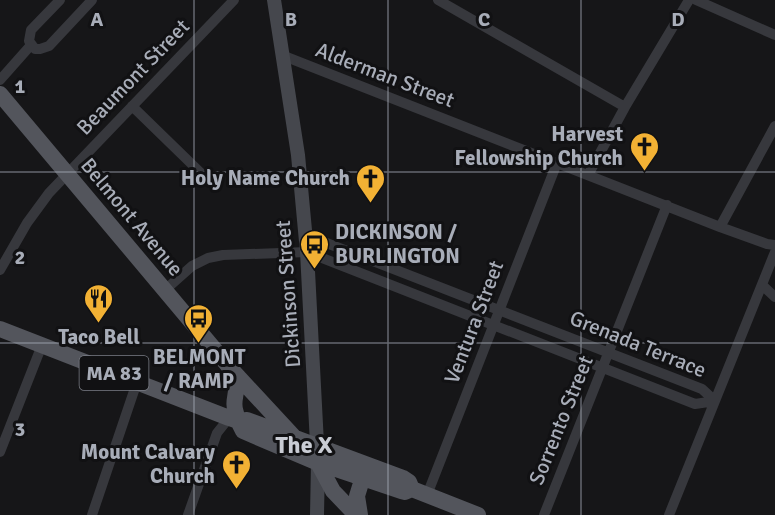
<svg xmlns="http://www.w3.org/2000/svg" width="775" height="515" font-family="Signika,sans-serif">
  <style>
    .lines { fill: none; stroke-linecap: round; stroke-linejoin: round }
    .street { stroke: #37383d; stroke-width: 10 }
    .secondary { stroke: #45474d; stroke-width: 14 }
    .primary { stroke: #53555c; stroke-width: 16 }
    .grid { fill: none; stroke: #a8adb8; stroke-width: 1.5; stroke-opacity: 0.55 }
    .labels { text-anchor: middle; stroke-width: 6; stroke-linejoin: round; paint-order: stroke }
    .shield { fill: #111113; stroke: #7b7e86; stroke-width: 1.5 }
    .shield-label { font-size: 20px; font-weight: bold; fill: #a8adb8 }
    .street-label { font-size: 21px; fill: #a8adb8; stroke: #111113 }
    .poi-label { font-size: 21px; font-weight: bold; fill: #a8adb8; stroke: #111113; text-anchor: end }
    .quarter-label { font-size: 24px; font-weight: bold; fill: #c9ccd4; stroke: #111113 }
    .grid-label { font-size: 20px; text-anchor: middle; font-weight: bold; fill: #a8adb8; stroke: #111113; stroke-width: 6; stroke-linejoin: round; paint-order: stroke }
  </style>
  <rect width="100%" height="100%" fill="#161618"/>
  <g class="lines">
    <path class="street" d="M60 0 31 30 29 41 35 49H40L49 46 92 0
      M438 0 625 107
      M696 0 775 35
      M284 56 720 227 767 244 775 245
      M0 80 31 45
      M132 106 206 178
      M588 175 625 107 689 0
      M720 227 775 126
      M306 235 702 389 715 401
      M0 270 27 223 49 193 234 0
      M762 285 775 297
      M165 290 192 266 208 258 223 255 307 252 695 404 715 401
      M0 452 42 345
      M427 495 557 163
      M92 515 137 382
      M188 515 217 433 229 418
      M544 515 667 205
      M669 515 775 252"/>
    <path class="secondary" d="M274 0 298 155 307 252 318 463 317 515"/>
    <path class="primary" d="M0 94 231 369 294 437
      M0 329 229 418 238 421 247 420 403 478 409 482 412 489
      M232 373C242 393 230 398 236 413
      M238 421 243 431 318 463 401 491 405 492 412 489 478 515
      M318 463 333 491 356 515
      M360 515 357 496 365 470"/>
  </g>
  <path class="grid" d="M194 0V515M388 0V515M581 0V515M0 172H775M0 343H775"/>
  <defs>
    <symbol id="church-pin" viewBox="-11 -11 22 30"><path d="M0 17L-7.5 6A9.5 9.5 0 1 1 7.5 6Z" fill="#f2b134" stroke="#111113"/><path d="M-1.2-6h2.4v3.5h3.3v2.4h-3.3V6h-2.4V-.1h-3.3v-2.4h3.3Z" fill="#111"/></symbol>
    <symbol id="bus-pin" viewBox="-11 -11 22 30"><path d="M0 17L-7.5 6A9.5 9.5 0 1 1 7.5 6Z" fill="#f2b134" stroke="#111113"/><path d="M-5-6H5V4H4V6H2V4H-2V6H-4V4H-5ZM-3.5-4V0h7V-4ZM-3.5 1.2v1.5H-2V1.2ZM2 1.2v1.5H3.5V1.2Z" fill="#111"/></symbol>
    <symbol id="restaurant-pin" viewBox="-11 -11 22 30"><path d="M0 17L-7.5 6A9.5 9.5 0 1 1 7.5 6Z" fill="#f2b134" stroke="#111113"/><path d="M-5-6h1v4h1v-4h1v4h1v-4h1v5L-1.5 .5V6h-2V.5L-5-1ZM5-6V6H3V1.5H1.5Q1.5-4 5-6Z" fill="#111"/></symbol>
  </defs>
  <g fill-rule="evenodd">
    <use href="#church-pin" x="628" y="130" width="33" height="45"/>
    <use href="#church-pin" x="354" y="162" width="33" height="45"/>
    <use href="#bus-pin" x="298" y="228" width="33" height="45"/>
    <use href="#restaurant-pin" x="82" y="282" width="33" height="45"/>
    <use href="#bus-pin" x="182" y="302" width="33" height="45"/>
    <use href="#church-pin" x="220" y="448" width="33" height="45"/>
  </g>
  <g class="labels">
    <rect class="shield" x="79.5" y="356" width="69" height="34" rx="4.5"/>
    <g class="shield-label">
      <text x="114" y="380">MA 83</text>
    </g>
    <g class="street-label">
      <text transform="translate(385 75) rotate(21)" y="7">Alderman Street</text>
      <text transform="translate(133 77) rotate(-46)" y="7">Beaumont Street</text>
      <text transform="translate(132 217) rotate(50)" y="7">Belmont Avenue</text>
      <text transform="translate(288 294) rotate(-94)" y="7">Dickinson Street</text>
      <text transform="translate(474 322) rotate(-69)" y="7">Ventura Street</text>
      <text transform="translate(638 344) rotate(22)" y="7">Grenada Terrace</text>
      <text transform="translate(561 420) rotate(-68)" y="7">Sorrento Street</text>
    </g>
    <g class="poi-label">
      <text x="623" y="141">Harvest<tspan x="623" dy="24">Fellowship Church</tspan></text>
      <text x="350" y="185">Holy Name Church</text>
      <text x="335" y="239" text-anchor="start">DICKINSON /<tspan x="335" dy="24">BURLINGTON</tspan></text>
      <text x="99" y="344" text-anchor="middle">Taco Bell</text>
      <text x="199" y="364" text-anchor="middle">BELMONT<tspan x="199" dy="24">/ RAMP</tspan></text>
      <text x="215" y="459">Mount Calvary<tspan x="215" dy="24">Church</tspan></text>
    </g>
    <g class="quarter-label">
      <text x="304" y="453">The X</text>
    </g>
  </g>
  <g class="grid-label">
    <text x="97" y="26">A</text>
    <text x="291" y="26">B</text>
    <text x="484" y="26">C</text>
    <text x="678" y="26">D</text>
    <text x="20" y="93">1</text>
    <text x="20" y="264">2</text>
    <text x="20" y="436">3</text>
  </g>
</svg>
